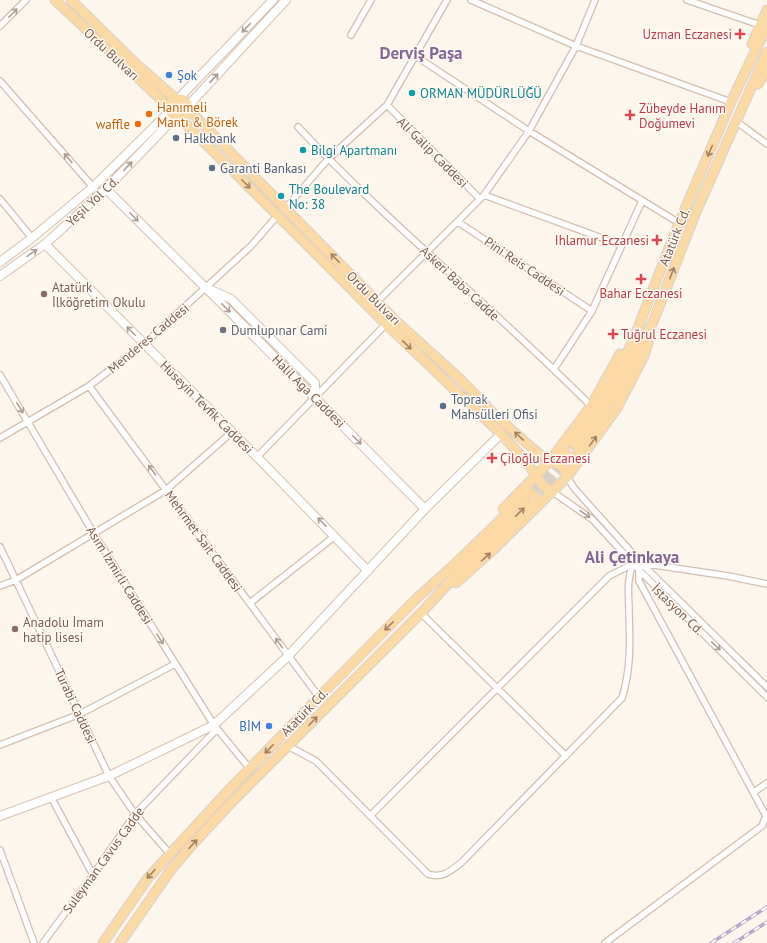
<svg xmlns="http://www.w3.org/2000/svg" width="767" height="943" font-family="'PT Sans',sans-serif">
  <style>
    .green { fill: #d8ecc9 }
    .lines { fill: none; stroke-linecap: round; stroke-linejoin: round }
    .primary-tunnel { stroke: #dcd0c4; stroke-width: 9; stroke-dasharray: 9 4.5; stroke-linecap: butt }
    .street-casing { stroke: #d1beb0; stroke-width: 8 }
    .secondary-casing { stroke: #d6c0b0; stroke-width: 10 }
    .primary-casing { stroke: #dad1cd; stroke-width: 11 }
    .street { stroke: #fff; stroke-width: 5.5 }
    .secondary { stroke: #fff; stroke-width: 8 }
    .primary { stroke: #fbd9a5; stroke-width: 9 }
    .rail-casing { stroke: #b9a8c9; stroke-width: 3.5 }
    .rail { stroke: #fffaf3; stroke-width: 2; stroke-dasharray: 6; stroke-linecap: butt }
    .oneway { stroke: #af9d94 }
    .oneway2 { stroke: #a18267 }
    .health-dot { fill: #e0444e; stroke: #fffaf3; stroke-width: 1.5 }
    .shop-dot { fill: #3f7fe0; stroke: #fffaf3; stroke-width: 1.5 }
    .culture-dot { fill: #0f9aa8; stroke: #fffaf3; stroke-width: 1.5 }
    .food-dot { fill: #e8710a; stroke: #fffaf3; stroke-width: 1.5 }
    .service-dot { fill: #5c6f8a; stroke: #fffaf3; stroke-width: 1.5 }
    .education-dot { fill: #8d6e63; stroke: #fffaf3; stroke-width: 1.5 }
    .worship-dot { fill: #6b7280; stroke: #fffaf3; stroke-width: 1.5 }
    .labels { text-anchor: middle; stroke-width: 3; stroke-linejoin: round; paint-order: stroke }
    .health-label { font-size: 13px; fill: #be3a42; stroke: #fffaf3; text-anchor: start }
    .street-label { font-size: 13px; fill: #7a5c4d; stroke: #fffaf3 }
    .shop-label { font-size: 13px; fill: #366cbe; stroke: #fffaf3; text-anchor: start }
    .culture-label { font-size: 13px; fill: #0d838f; stroke: #fffaf3; text-anchor: start }
    .food-label { font-size: 13px; fill: #c56008; stroke: #fffaf3; text-anchor: start }
    .service-label { font-size: 13px; fill: #4e5e75; stroke: #fffaf3; text-anchor: start }
    .education-label { font-size: 13px; fill: #785e54; stroke: #fffaf3; text-anchor: start }
    .worship-label { font-size: 13px; fill: #5b616d; stroke: #fffaf3; text-anchor: start }
    .district-label { font-size: 17px; font-weight: bold; fill: #846695; stroke: #fffaf3 }
  </style>
  <rect width="100%" height="100%" fill="#fdf6ec"/>
  <path class="green" d="M236 305 314 382 307 389 228 310Z"/>
  <g class="lines">
    <path class="primary-tunnel" d="M524 498 569 446
      M530 503 578 449"/>
    <defs>
      <path id="street" d="M471 0 576 46 731 102
        M687 0 760 25
        M0 26 26 0
        M351 35 371 0
        M414 55 529 131 679 223
        M0 81 93 187
        M387 105 480 199
        M737 122 767 144
        M298 127C390 225 496 310 591 406
        M484 195 621 245
        M0 199 32 238
        M285 209 328 159 387 105 447 0
        M458 222 592 311
        M377 302 484 195 529 131 576 46 595 0
        M554 369 592 311 642 201
        M0 375 94 534 214 725 250 769
        M89 386 319 697
        M0 438 89 386 144 344 251 246 277 216
        M257 457 386 324
        M567 477 574 488 641 563 767 687
        M553 492 593 520 639 570 767 697
        M0 547 109 776 135 814 170 854
        M0 586 16 580 166 490 232 432
        M250 603 335 536
        M421 613 566 756
        M0 745 80 714 175 664
        M288 746 316 761 428 874C442 879 451 871 462 862L622 698C631 670 630 641 629 613 629 593 626 583 633 564
        M754 792 767 783
        M51 797 93 875
        M370 816 609 576 633 564
        M0 850 34 943
        M43 943 93 875 135 814 217 729
        M605 943 762 826 766 816 639 581V570L641 563 728 576 767 584"/>
      <path id="secondary" d="M179 98 273 0
        M188 106 286 0
        M106 189 228 310 425 509
        M45 244 260 460 368 571
        M0 262 32 238 93 187 170 111
        M0 276 45 244 106 189 176 116
        M211 290 231 299 315 383V397
        M0 816 109 776 214 725 288 656 425 509 501 434"/>
      <path id="primary" d="M55 0 170 108
        M71 0 136 64 176 99
        M752 44 767 10
        M758 84 767 69
        M170 108a9 9 0 1 1 18 0a9 9 0 1 1-18 0Z
        M188 109 396 321 460 379 494 414 532 448 549 462 557 463 563 467 567 477
        M179 117 386 324 501 434 526 461 543 486 553 492
        M563 443C563 456 569 459 581 457
        M572 443 590 419 612 383 632 343 679 223 731 102 767 26
        M578 449 614 395 653 322 696 212 767 52
        M521 491C532 491 536 496 538 506
        M503 509 549 462 591 406 620 354
        M456 583 492 551 567 477 617 408 644 356 648 343
        M103 943 148 878 226 793 319 697 417 598 456 563 523 498
        M120 943 170 871 193 844 230 804 424 610 467 563 529 504"/>
    </defs>
    <use href="#street" class="street-casing"/>
    <use href="#secondary" class="secondary-casing"/>
    <use href="#primary" class="primary-casing"/>
    <use href="#street" class="street"/>
    <use href="#secondary" class="secondary"/>
    <use href="#primary" class="primary"/>
    <defs>
      <path id="rail" d="M711 943 767 907
        M734 943 767 922"/>
    </defs>
    <use href="#rail" class="rail-casing"/>
    <use href="#rail" class="rail"/>
  </g>
  <defs><path id="oneway-shaft" d="M-6 0H5M1.5-3L5.5 0L1.5 3" fill="none" stroke-width="1.6" stroke-linecap="round" stroke-linejoin="round"/></defs>
  <g class="oneway">
    <use href="#oneway-shaft" transform="translate(13 13) rotate(-45)"/>
    <use href="#oneway-shaft" transform="translate(246 28) rotate(134)"/>
    <use href="#oneway-shaft" transform="translate(214 78) rotate(-47)"/>
    <use href="#oneway-shaft" transform="translate(68 158) rotate(-131)"/>
    <use href="#oneway-shaft" transform="translate(128 166) rotate(-46)"/>
    <use href="#oneway-shaft" transform="translate(134 217) rotate(45)"/>
    <use href="#oneway-shaft" transform="translate(32 253) rotate(-35)"/>
    <use href="#oneway-shaft" transform="translate(226 308) rotate(45)"/>
    <use href="#oneway-shaft" transform="translate(131 331) rotate(-135)"/>
    <use href="#oneway-shaft" transform="translate(20 408) rotate(58)"/>
    <use href="#oneway-shaft" transform="translate(357 440) rotate(45)"/>
    <use href="#oneway-shaft" transform="translate(152 470) rotate(-127)"/>
    <use href="#oneway-shaft" transform="translate(585 514) rotate(35)"/>
    <use href="#oneway-shaft" transform="translate(322 522) rotate(-135)"/>
    <use href="#oneway-shaft" transform="translate(160 639) rotate(58)"/>
    <use href="#oneway-shaft" transform="translate(279 643) rotate(-126)"/>
    <use href="#oneway-shaft" transform="translate(716 646) rotate(44)"/>
  </g>
  <g class="oneway2">
    <use href="#oneway-shaft" transform="translate(710 151) rotate(113)"/>
    <use href="#oneway-shaft" transform="translate(246 184) rotate(45)"/>
    <use href="#oneway-shaft" transform="translate(335 258) rotate(-134)"/>
    <use href="#oneway-shaft" transform="translate(672 273) rotate(-69)"/>
    <use href="#oneway-shaft" transform="translate(407 345) rotate(44)"/>
    <use href="#oneway-shaft" transform="translate(519 436) rotate(-137)"/>
    <use href="#oneway-shaft" transform="translate(593 441) rotate(-54)"/>
    <use href="#oneway-shaft" transform="translate(520 512) rotate(-44)"/>
    <use href="#oneway-shaft" transform="translate(486 557) rotate(-41)"/>
    <use href="#oneway-shaft" transform="translate(389 626) rotate(135)"/>
    <use href="#oneway-shaft" transform="translate(313 721) rotate(-45)"/>
    <use href="#oneway-shaft" transform="translate(269 749) rotate(134)"/>
    <use href="#oneway-shaft" transform="translate(193 844) rotate(-48)"/>
    <use href="#oneway-shaft" transform="translate(151 874) rotate(132)"/>
  </g>
  <g class="health-dot">
    <path d="M738 28h4v4h4v4h-4v4h-4v-4h-4v-4h4z"/>
    <path d="M628 109h4v4h4v4h-4v4h-4v-4h-4v-4h4z"/>
    <path d="M655 234h4v4h4v4h-4v4h-4v-4h-4v-4h4z"/>
    <path d="M639 273h4v4h4v4h-4v4h-4v-4h-4v-4h4z"/>
    <path d="M611 328h4v4h4v4h-4v4h-4v-4h-4v-4h4z"/>
    <path d="M490 452h4v4h4v4h-4v4h-4v-4h-4v-4h4z"/>
  </g>
  <g class="shop-dot">
    <circle cx="169" cy="75" r="4"/>
    <circle cx="269" cy="726" r="4"/>
  </g>
  <g class="culture-dot">
    <circle cx="412" cy="93" r="4"/>
    <circle cx="303" cy="150" r="4"/>
    <circle cx="281" cy="196" r="4"/>
  </g>
  <g class="food-dot">
    <circle cx="149" cy="114" r="4"/>
    <circle cx="138" cy="124" r="4"/>
  </g>
  <g class="service-dot">
    <circle cx="176" cy="138" r="4"/>
    <circle cx="212" cy="168" r="4"/>
    <circle cx="443" cy="406" r="4"/>
  </g>
  <g class="education-dot">
    <circle cx="44" cy="294" r="4"/>
    <circle cx="15" cy="629" r="4"/>
  </g>
  <circle class="worship-dot" cx="223" cy="330" r="4"/>
  <g class="labels">
    <g class="health-label">
      <text x="732" y="39" text-anchor="end">Uzman Eczanesi</text>
      <text x="639" y="113">Zübeyde Hanım<tspan x="639" dy="15">Doğumevi</tspan></text>
      <text x="649" y="245" text-anchor="end">Ihlamur Eczanesi</text>
      <text x="641" y="298" text-anchor="middle">Bahar Eczanesi</text>
      <text x="621" y="339">Tuğrul Eczanesi</text>
      <text x="500" y="463">Çiloğlu Eczanesi</text>
    </g>
    <g class="street-label">
      <text transform="translate(112 54) rotate(43)" y="5">Ordu Bulvarı</text>
      <text transform="translate(433 152) rotate(45)" y="5">Ali Galip Caddesi</text>
      <text transform="translate(92 201) rotate(-43)" y="5">Yeşil Yol Cd.</text>
      <text transform="translate(674 237) rotate(-68)" y="5">Atatürk Cd.</text>
      <text transform="translate(525 266) rotate(34)" y="5">Pini Reis Caddesi</text>
      <text transform="translate(460 283) rotate(43)" y="5">Askeri Baba Cadde</text>
      <text transform="translate(374 298) rotate(45)" y="5">Ordu Bulvarı</text>
      <text transform="translate(148 338) rotate(-40)" y="5">Menderes Caddesi</text>
      <text transform="translate(309 391) rotate(45)" y="5">Halil Aga Caddesi</text>
      <text transform="translate(207 407) rotate(45)" y="5">Hüseyin Tevfik Caddesi</text>
      <text transform="translate(204 541) rotate(54)" y="5">Mehrmet Sait Caddesi</text>
      <text transform="translate(120 575) rotate(58)" y="5">Asım İzmirli Caddesi</text>
      <text transform="translate(678 609) rotate(44)" y="5">İstasyon Cd.</text>
      <text transform="translate(76 706) rotate(65)" y="5">Turabi Caddesi</text>
      <text transform="translate(304 712) rotate(-46)" y="5">Atatürk Cd.</text>
      <text transform="translate(103 860) rotate(-54)" y="5">Suleyman Cavus Cadde</text>
    </g>
    <g class="shop-label">
      <text x="177" y="80">Şok</text>
      <text x="261" y="731" text-anchor="end">BİM</text>
    </g>
    <g class="culture-label">
      <text x="420" y="98">ORMAN MÜDÜRLÜĞÜ</text>
      <text x="311" y="155">Bilgi Apartmanı</text>
      <text x="289" y="194">The Boulevard<tspan x="289" dy="15">No: 38</tspan></text>
    </g>
    <g class="food-label">
      <text x="157" y="112">Hanımeli<tspan x="157" dy="15">Mantı &amp; Börek</tspan></text>
      <text x="130" y="129" text-anchor="end">waffle</text>
    </g>
    <g class="service-label">
      <text x="184" y="143">Halkbank</text>
      <text x="220" y="173">Garanti Bankası</text>
      <text x="451" y="404">Toprak<tspan x="451" dy="15">Mahsülleri Ofisi</tspan></text>
    </g>
    <g class="education-label">
      <text x="52" y="292">Atatürk<tspan x="52" dy="15">İlköğretim Okulu</tspan></text>
      <text x="23" y="627">Anadolu İmam<tspan x="23" dy="15">hatip lisesi</tspan></text>
    </g>
    <g class="worship-label">
      <text x="231" y="335">Dumlupınar Cami</text>
    </g>
    <g class="district-label">
      <text x="421" y="59">Derviş Paşa</text>
      <text x="632" y="563">Ali Çetinkaya</text>
    </g>
  </g>
</svg>
